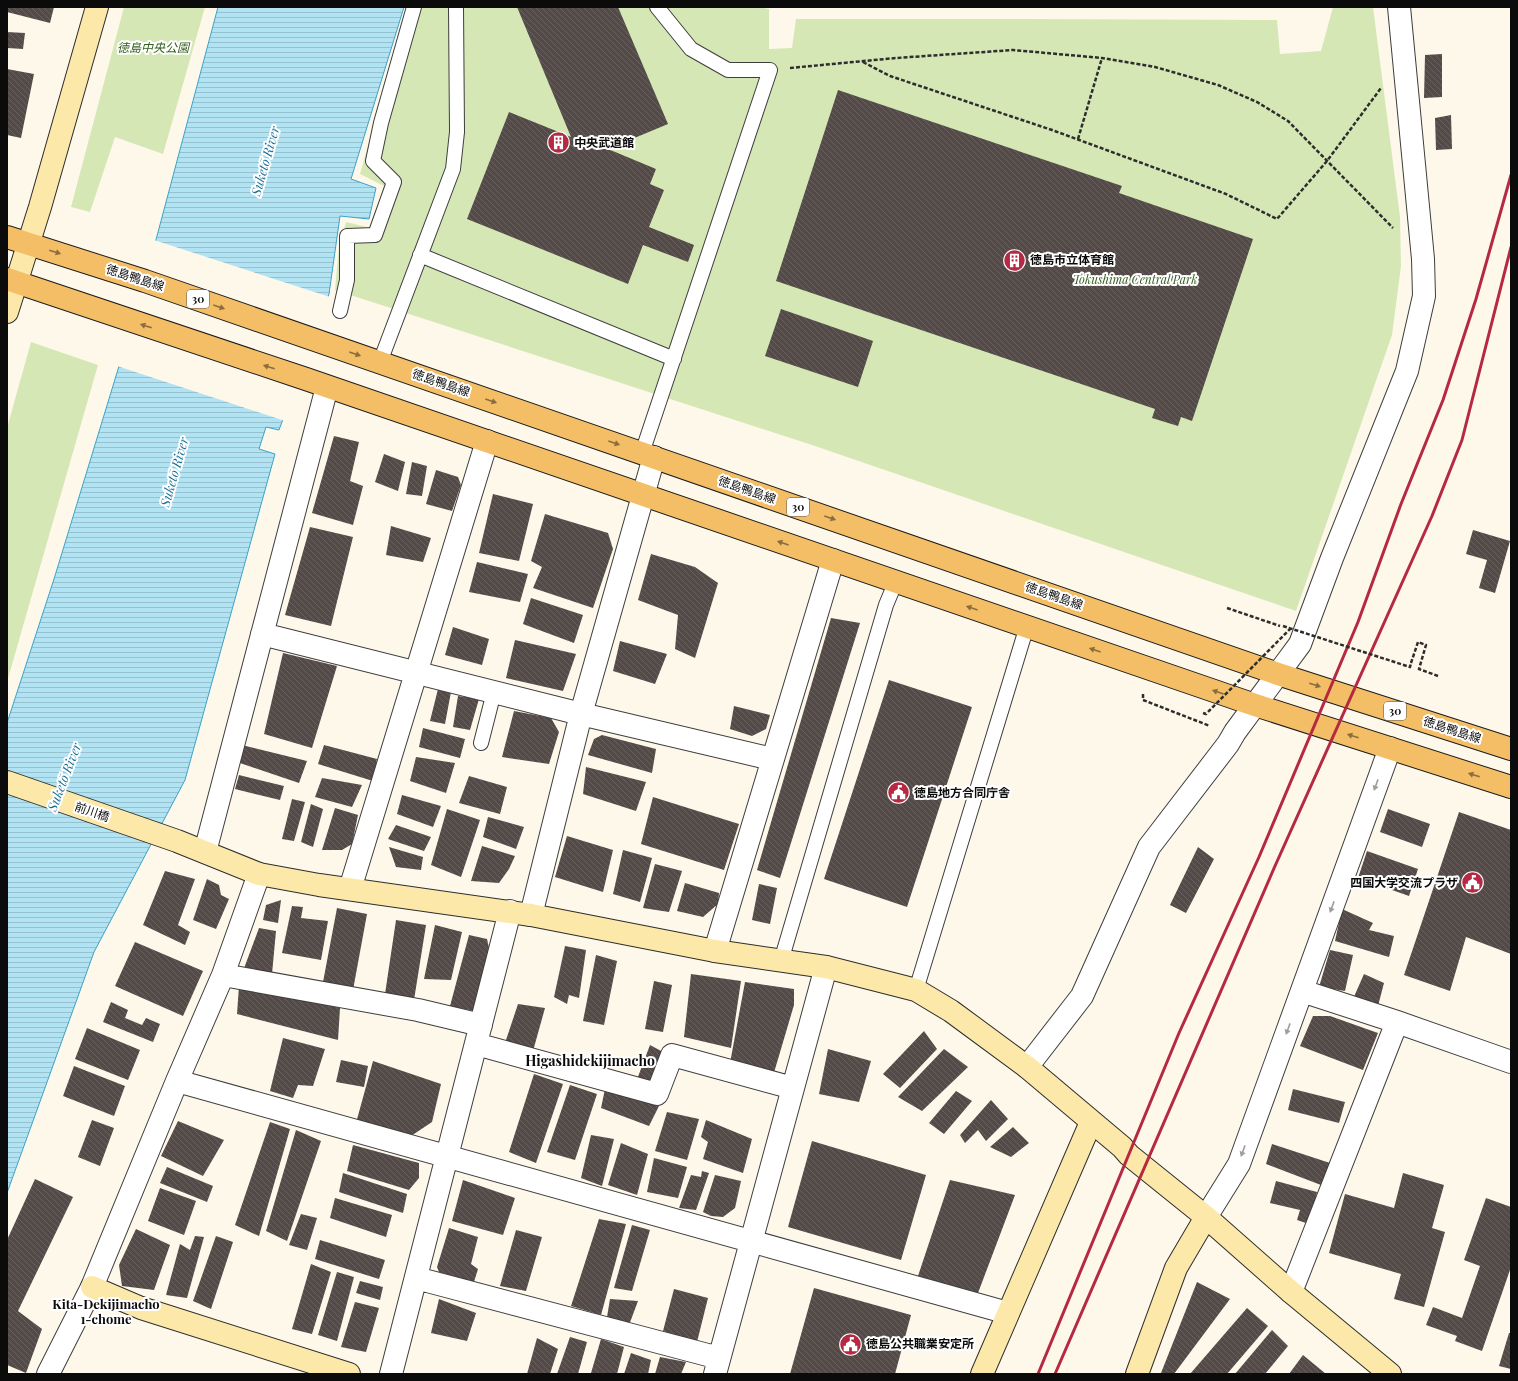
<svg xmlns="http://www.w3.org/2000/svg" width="1518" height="1381" font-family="'Playfair Display','Noto Sans JP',serif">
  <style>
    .park { fill: #d6e7b6 }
    .water { fill: url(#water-rules); stroke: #3ba2c7 }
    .pier { fill: #fef8eb }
    .building { fill: url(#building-back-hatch) }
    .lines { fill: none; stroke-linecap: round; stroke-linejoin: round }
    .lane-casing { stroke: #3e3e3e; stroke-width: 16 }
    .street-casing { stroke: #3e3e3e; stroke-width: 24 }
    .secondary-casing { stroke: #2d2d2d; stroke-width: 24 }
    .primary-casing { stroke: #1c1c1c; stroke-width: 24 }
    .path { stroke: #2d2d2d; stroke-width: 2.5; stroke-dasharray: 4 2; stroke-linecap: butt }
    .lane { stroke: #fff; stroke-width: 14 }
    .street { stroke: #fff; stroke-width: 22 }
    .secondary { stroke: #fce8a8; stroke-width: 22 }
    .primary { stroke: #f3be66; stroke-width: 22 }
    .rail { stroke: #b52942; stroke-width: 3 }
    .path-bridge { stroke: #2d2d2d; stroke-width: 2.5; stroke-dasharray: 4 2; stroke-linecap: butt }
    .oneway { fill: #8b6d3d }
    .oneway2 { fill: #9d9d9d }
    .labels { text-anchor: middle; stroke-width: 4; stroke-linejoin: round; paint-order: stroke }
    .shield { fill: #fff; stroke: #545454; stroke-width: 1 }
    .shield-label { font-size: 11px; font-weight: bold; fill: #0b0b0b }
    .park-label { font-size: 12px; font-style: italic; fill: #35601f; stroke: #fff }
    .poi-label { font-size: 12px; font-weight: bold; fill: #0b0b0b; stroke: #fff; text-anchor: start }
    .street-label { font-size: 12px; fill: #0b0b0b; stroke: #fff }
    .water-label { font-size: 13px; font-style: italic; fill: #1a7197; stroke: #fff }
    .neighbourhood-label { font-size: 13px; font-weight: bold; fill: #0b0b0b; stroke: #fff }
    .quarter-label { font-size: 14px; font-weight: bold; fill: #0b0b0b; stroke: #fff }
  </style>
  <defs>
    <pattern id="water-rules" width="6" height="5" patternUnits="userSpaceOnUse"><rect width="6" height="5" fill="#b1e3f3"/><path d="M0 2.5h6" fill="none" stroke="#97c1cf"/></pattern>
    <pattern id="building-back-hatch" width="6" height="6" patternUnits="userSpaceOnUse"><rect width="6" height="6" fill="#544b48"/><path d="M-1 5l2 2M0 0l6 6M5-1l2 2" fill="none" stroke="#68605e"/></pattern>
  </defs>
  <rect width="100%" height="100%" fill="#fef8eb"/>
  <path class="park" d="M124 7H205L163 154 115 137 90 212 71 207Z
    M408 7H758L769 9V49L792 48 796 19H1021L1277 20 1280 54 1321 51 1333 7H1373L1400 217 1401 266 1392 335 1296 611 812 445 335 290 339 247 346 222 371 228 384 186 360 174Z
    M31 342 98 365 7 682V428Z"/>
  <path class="water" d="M218 7H404L351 179 376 188 369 219 340 216 329 294 279 430 266 427 259 449 275 454 185 780 94 952 7 1193V723L54 579 145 281Z"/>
  <path class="pier" d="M154 240 330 297 285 421 117 366 143 280Z"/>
  <path class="building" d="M7 7H54L50 23 7 12Z
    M517 7H618L668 124 608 149 656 169 650 184 664 190 649 227 694 245 688 262 643 245 628 284 467 219 509 112 571 137Z
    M7 32 25 33 23 49 7 48Z
    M1442 54V97L1424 98 1425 55Z
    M7 69 34 74 21 138 7 135Z
    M838 90 1122 186 1119 193 1253 239 1192 421 1181 417 1178 426 1152 418 1155 409 776 281Z
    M1451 115 1452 149 1436 150 1435 118Z
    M781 309 873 341 858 387 765 356Z
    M334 436 359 442 350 481 363 486 353 525 312 513Z
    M384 454 405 462 398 491 375 482Z
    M412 462 427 466 422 496 406 494Z
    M436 470 458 477 461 485 452 511 426 504Z
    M493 494 533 504 519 561 479 553Z
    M545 514 608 533 613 549 593 608 533 588 542 567 531 561Z
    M391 526 431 538 423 562 386 555Z
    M310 527 353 537 331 626 285 615Z
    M1473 530 1510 541 1495 593 1479 588 1487 560 1466 554Z
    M651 554 695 567 718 583 695 658 675 649 678 615 638 600Z
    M477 562 528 574 520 602 469 592Z
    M531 598 583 615 574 643 523 624Z
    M831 618 860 623 780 878 757 870Z
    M453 627 489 639 482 665 445 655Z
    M515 640 576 654 563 691 506 678Z
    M620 641 667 654 655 684 613 671Z
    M283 653 337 666 312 748 264 734Z
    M889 680 972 707 907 907 824 879Z
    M438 689 451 692 445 724 430 721Z
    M458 696 479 699 470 730 453 727Z
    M734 706 770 715 766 729 752 736 730 729Z
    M514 711 551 718 559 732 549 764 502 757Z
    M423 728 465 739 460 758 419 747Z
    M602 735 656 749 652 773 588 755 594 739Z
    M242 745 307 761 299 783 237 762Z
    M324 745 377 759 373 781 318 764Z
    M416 757 455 763 446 793 410 781Z
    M586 767 646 782 636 811 583 794Z
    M239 775 284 786 280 800 235 789Z
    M469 776 507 787 500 814 459 803Z
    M322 778 362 785 352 807 315 797Z
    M402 795 441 806 433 827 397 814Z
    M653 797 739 824 724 870 641 844Z
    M292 799 305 802 294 841 282 839Z
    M311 804 323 809 313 847 301 842Z
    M335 808 358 815 352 844 342 850H322Z
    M447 809 480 820 461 877 431 865Z
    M1388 809 1430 824 1422 847 1380 832Z
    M1459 812 1511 830V954L1466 937 1450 991 1404 975Z
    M488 817 524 827 516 849 483 837Z
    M396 825 431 837 424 851 388 839Z
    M567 836 613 850 603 892 555 877Z
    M482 846 515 856 509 869 499 883 471 881Z
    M389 847 423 857 421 870 396 867Z
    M1198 847 1214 859 1186 913 1170 905Z
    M623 850 652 858 640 902 613 894Z
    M1367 851 1418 869 1409 896 1358 878Z
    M655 864 682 871 669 912 643 908Z
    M165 871 195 879 178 925 190 932 185 945 143 925Z
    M207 879 219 885 221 895 229 899 216 929 193 920Z
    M685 883 719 893 718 904 703 917 677 911Z
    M759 884 777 888 770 924 752 920Z
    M281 900 278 923 263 920 266 905Z
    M292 906 303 907 301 918 328 921 321 960 282 953Z
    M337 908 367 914 353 990 323 982Z
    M1342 909 1373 923 1369 930 1394 936 1389 957 1335 941Z
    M396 920 426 925 414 1000 385 994Z
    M435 925 462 932 451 980 424 979Z
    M259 928 276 931 272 974 243 971Z
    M469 935 487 939 489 948 474 1011 450 1006Z
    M135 942 203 971 183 1016 115 986Z
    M565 946 586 950 579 998 569 995 567 1004 554 997Z
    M1330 950 1353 955 1345 991 1319 987Z
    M596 955 617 961 604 1025 583 1021Z
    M691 974 741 981 731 1048 684 1037Z
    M1364 974 1384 983 1378 1006 1353 999Z
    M654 981 672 985 663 1032 645 1029Z
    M745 982 794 989V1005L773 1076 730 1063Z
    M239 986 340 1008 338 1040 237 1014Z
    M111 1002 128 1010 125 1018 142 1025 146 1018 160 1024 153 1042 103 1022Z
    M518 1004 545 1008 533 1051 504 1046Z
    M1313 1016H1330L1378 1033 1363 1070 1300 1046Z
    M87 1028 140 1050 128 1080 75 1059Z
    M924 1031 937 1049 900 1088 883 1074Z
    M283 1038 325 1049 313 1086 298 1085 293 1098 270 1091Z
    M650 1045 663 1052 654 1085 636 1082Z
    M828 1049 871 1061 859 1102 819 1094Z
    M944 1049 968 1067 922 1111 898 1097Z
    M341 1060 368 1066 364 1087 336 1082Z
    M373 1061 441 1084 432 1122 411 1136 356 1123Z
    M74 1066 125 1086 114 1116 63 1096Z
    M534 1074 563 1084 536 1163 509 1152Z
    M570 1085 597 1094 575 1160 547 1152Z
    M605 1089 659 1106 649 1126 601 1108Z
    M1293 1089 1345 1102 1339 1123 1288 1110Z
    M956 1091 972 1101 944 1134 929 1123Z
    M991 1100 1008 1119 986 1141 978 1130 965 1143 960 1135Z
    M667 1112 699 1119 687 1160 655 1151Z
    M92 1120 114 1128 100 1166 78 1157Z
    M706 1120 752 1139 743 1173 703 1159 708 1142 701 1137Z
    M178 1121 224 1140 203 1176 161 1156Z
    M270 1122 290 1129 259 1236 235 1225Z
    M1013 1127 1029 1143 1011 1157 990 1147Z
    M296 1130 321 1141 287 1241 266 1231Z
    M591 1135 614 1139 602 1186 581 1178Z
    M812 1141 926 1175 901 1260 788 1227Z
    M621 1143 648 1154 637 1195 608 1185Z
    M1272 1144 1330 1163 1321 1185 1266 1164Z
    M353 1145 419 1163V1178L409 1190 347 1171Z
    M654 1158 687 1167 678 1198 647 1192Z
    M167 1167 213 1186 207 1202 160 1183Z
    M702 1171 709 1173 696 1210 679 1208 691 1175 701 1177Z
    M343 1173 407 1194 403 1213 339 1192Z
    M1403 1173 1444 1185 1432 1228 1445 1232 1424 1307 1394 1299 1401 1274 1329 1253 1345 1194 1394 1208Z
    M715 1175 741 1181 735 1208 723 1217 711 1216 703 1212Z
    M35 1179 73 1197 18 1311 42 1329 26 1373 7 1365V1240Z
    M463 1180 515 1198 503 1235 452 1221Z
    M950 1180 1015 1195 978 1293 918 1276Z
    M1276 1181 1317 1192 1309 1224 1297 1220 1300 1210 1270 1203Z
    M160 1188 196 1201 184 1235 148 1221Z
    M335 1198 392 1215 386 1237 330 1218Z
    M1486 1198 1511 1207V1267L1482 1351 1455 1341 1457 1336 1426 1325 1433 1307 1462 1318 1480 1266 1464 1260Z
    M301 1214 317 1218 307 1250 289 1245Z
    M599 1219 626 1224 601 1315 571 1306Z
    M632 1225 650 1230 632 1291 614 1288Z
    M449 1228 478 1237 471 1264 478 1269 474 1282 439 1272 437 1267Z
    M136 1229 170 1245 154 1290 122 1286 119 1265Z
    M516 1230 542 1237 526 1291 500 1286Z
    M195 1236 204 1237 187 1298 166 1295 180 1244 190 1250Z
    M216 1236 233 1242 211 1309 193 1301Z
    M320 1240 385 1260 379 1279 315 1259Z
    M311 1264 331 1272 312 1334 292 1329Z
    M337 1272 354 1277 337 1341 318 1335Z
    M360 1281 383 1287 380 1300 356 1293Z
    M1197 1282 1230 1299 1174 1374 1161 1373Z
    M814 1288 911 1315 895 1374H790Z
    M674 1289 708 1298 697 1342 663 1331Z
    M439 1299 476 1313 467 1341 431 1333Z
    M610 1299 638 1301 629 1325 607 1317Z
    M355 1302 379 1308 366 1352 341 1347Z
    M1247 1308 1268 1326 1227 1374H1190Z
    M1272 1330 1288 1346 1265 1374H1235Z
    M1509 1333H1511V1369L1499 1366Z
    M570 1337 587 1342 578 1374H557Z
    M537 1338 558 1349 550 1374H527Z
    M601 1339 624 1347 617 1374 591 1373Z
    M631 1353 651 1360 648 1374H624Z
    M1303 1355 1326 1374H1289Z
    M660 1357 686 1362 681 1374H655Z"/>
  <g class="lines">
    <defs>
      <path id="lane" d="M420 255 674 359
        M340 311 347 280V236L375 235 394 182 373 161 381 123 414 7
        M380 362 453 169 457 132 456 7
        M642 453 770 70H728L691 49 657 7
        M481 743 494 692
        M781 961 886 605 896 581
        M916 990 1027 626"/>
      <path id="street" d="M262 634 581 714 772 759
        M205 852 327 387
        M350 889 487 441
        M531 915 581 714 654 457
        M715 951 833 560
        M223 975 418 1010 481 1025
        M1302 991 1397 1022 1511 1062
        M476 1044 657 1094 672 1055 793 1088
        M1027 1067 1082 996 1149 847 1228 744 1235 732 1300 644 1332 558 1407 371 1424 296 1423 259 1399 7
        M177 1081 1008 1313
        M1206 1217 1239 1164 1390 748
        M416 1278 719 1358
        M1291 1292 1397 1022
        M48 1374 92 1287 177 1081 223 975 259 874
        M391 1374 510 911
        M715 1374 826 967"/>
      <path id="secondary" d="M7 312 40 207 97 7
        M7 782 177 841 259 874 319 885 531 915 715 951 826 967 916 990 951 1011 1027 1067 1122 1147 1129 1155 1206 1217 1291 1292 1390 1374
        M92 1287 141 1308 349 1374
        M982 1374 1091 1122
        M1137 1374 1176 1268 1206 1217"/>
      <path id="primary" d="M7 237 145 281 1278 674 1511 749
        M7 279 306 379 1255 705 1511 787"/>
    </defs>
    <use href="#lane" class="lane-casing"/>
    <use href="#street" class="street-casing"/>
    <use href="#secondary" class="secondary-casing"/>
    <use href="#primary" class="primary-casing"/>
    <path class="path" d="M863 62 890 76 1052 130 1226 194 1277 219 1327 161 1381 88
      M790 68 896 58 1013 50 1102 58 1155 67 1218 85 1257 102 1288 121 1393 228
      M1078 139 1102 58
      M1227 608 1280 626
      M1411 663 1418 642 1426 645 1419 669 1438 676
      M1143 694V700L1210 726"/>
    <use href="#lane" class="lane"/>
    <use href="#street" class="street"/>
    <use href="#secondary" class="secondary"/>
    <use href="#primary" class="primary"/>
    <path class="rail" d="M1038 1374 1179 1033 1259 857 1358 622 1401 504 1443 400 1476 299 1511 175
      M1055 1374 1275 866 1432 516 1462 440 1511 247"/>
    <path class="path-bridge" d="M1283 626 1410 667 1411 663
      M1203 713 1206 714 1290 629"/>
  </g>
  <defs><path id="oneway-solid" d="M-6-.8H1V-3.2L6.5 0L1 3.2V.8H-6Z"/></defs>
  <g class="oneway">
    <use href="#oneway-solid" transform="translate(55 252) rotate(18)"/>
    <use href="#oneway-solid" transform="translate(219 307) rotate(19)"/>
    <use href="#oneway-solid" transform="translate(146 326) rotate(-162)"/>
    <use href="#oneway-solid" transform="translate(355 354) rotate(19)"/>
    <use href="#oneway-solid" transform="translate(269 367) rotate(-162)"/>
    <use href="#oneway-solid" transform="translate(491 401) rotate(19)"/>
    <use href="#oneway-solid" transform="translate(614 443) rotate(19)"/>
    <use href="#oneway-solid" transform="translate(830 518) rotate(19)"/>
    <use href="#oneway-solid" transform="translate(783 543) rotate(-161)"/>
    <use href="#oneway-solid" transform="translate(972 608) rotate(-161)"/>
    <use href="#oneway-solid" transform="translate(1095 650) rotate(-161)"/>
    <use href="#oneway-solid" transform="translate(1315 685) rotate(18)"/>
    <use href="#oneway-solid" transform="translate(1218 692) rotate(-161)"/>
    <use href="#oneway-solid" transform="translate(1353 736) rotate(-162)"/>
    <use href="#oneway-solid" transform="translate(1474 775) rotate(-162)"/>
  </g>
  <g class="oneway2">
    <use href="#oneway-solid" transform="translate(1376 785) rotate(110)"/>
    <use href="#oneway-solid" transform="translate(1332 907) rotate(110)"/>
    <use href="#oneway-solid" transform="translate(1288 1029) rotate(110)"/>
    <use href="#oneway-solid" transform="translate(1243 1151) rotate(110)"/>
  </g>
  <defs>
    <symbol id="building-disc" viewBox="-11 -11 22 22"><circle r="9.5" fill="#b52942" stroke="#fff"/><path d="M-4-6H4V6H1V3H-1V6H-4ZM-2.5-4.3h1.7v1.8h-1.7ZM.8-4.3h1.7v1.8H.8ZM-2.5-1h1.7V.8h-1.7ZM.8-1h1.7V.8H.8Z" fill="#fff"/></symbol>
    <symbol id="civic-disc" viewBox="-11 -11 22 22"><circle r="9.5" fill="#b52942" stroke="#fff"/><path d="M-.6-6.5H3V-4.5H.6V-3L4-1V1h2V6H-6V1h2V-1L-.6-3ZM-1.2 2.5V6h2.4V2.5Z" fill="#fff"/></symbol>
  </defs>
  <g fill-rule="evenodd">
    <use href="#building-disc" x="546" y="130" width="25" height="25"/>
    <use href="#building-disc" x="1002" y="248" width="25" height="25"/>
    <use href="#civic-disc" x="886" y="780" width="25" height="25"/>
    <use href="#civic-disc" x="1460" y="870" width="25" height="25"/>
    <use href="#civic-disc" x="838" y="1332" width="25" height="25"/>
  </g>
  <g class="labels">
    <g class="shield">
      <rect x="187" y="290" width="22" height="18" rx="3"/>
      <rect x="787" y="498" width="22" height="18" rx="3"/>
      <rect x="1384" y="702" width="22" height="18" rx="3"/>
    </g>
    <g class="shield-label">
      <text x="198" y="303">30</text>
      <text x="798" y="511">30</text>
      <text x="1395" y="715">30</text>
    </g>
    <g class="park-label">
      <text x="153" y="52">徳島中央公園</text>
      <text x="1135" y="284">Tokushima Central Park</text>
    </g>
    <g class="poi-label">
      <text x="574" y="147">中央武道館</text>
      <text x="1030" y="264">徳島市立体育館</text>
      <text x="914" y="797">徳島地方合同庁舎</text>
      <text x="1458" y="887" text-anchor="end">四国大学交流プラザ</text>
      <text x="866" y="1348">徳島公共職業安定所</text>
    </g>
    <g class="street-label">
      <text transform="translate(135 278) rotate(18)" y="4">徳島鴨島線</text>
      <text transform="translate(441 383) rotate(19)" y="4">徳島鴨島線</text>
      <text transform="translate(747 490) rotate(19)" y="4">徳島鴨島線</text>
      <text transform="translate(1054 596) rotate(19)" y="4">徳島鴨島線</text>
      <text transform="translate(1452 730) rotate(18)" y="4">徳島鴨島線</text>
      <text transform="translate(92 812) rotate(19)" y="4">前川橋</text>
    </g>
    <g class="water-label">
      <text transform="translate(265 161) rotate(-74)" y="5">Suketō River</text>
      <text transform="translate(174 472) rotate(-74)" y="5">Suketō River</text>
      <text transform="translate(64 777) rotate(-69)" y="5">Suketō River</text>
    </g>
    <g class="neighbourhood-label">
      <text x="106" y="1309">Kita-Dekijimacho<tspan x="106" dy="15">1-chome</tspan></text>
    </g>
    <g class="quarter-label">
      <text x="590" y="1066">Higashidekijimacho</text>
    </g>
  </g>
  <rect width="1518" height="1381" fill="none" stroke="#0b0b0b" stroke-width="16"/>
</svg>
